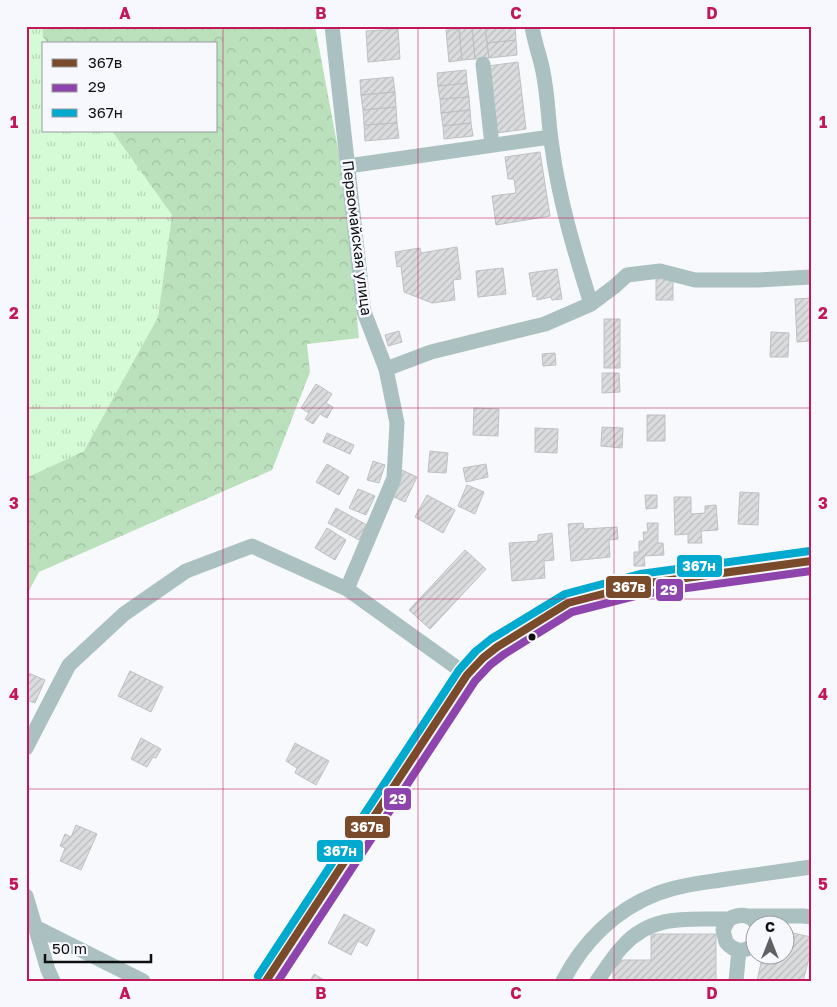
<svg xmlns="http://www.w3.org/2000/svg" width="837" height="1007" font-family="'Golos Text',sans-serif">
  <style>
    .grass { fill: url(#grass-tufts) }
    .forest { fill: url(#forest-crowns) }
    .building { fill: url(#building-hatch); stroke: #bfc0c2 }
    .lines { fill: none; stroke-linecap: round; stroke-linejoin: round }
    .minor { stroke: #abc0c1; stroke-width: 15 }
    .major { stroke: #a5b8bb; stroke-width: 19 }
    .bus-1-casing { stroke: #f6f8fd; stroke-width: 11 }
    .bus-2-casing { stroke: #f6f8fd; stroke-width: 11 }
    .bus-3-casing { stroke: #f6f8fd; stroke-width: 11 }
    .bus-1 { stroke: #7a4b2a; stroke-width: 8 }
    .bus-2 { stroke: #8e44ad; stroke-width: 8 }
    .bus-3 { stroke: #00a9ce; stroke-width: 8 }
    .grid { fill: none; stroke: #c2185b; stroke-width: 1; stroke-opacity: 0.55 }
    .bus-dot { fill: #0e0f10; stroke: #f6f8fd; stroke-width: 2 }
    .labels { text-anchor: middle; stroke-width: 5; stroke-linejoin: round; paint-order: stroke }
    .street-label { font-size: 15px; fill: #0e0f10; stroke: #f6f8fd }
    .line-badge { stroke: #f6f8fd; stroke-width: 2 }
    .badge-label { font-size: 14px; text-anchor: middle; font-weight: bold; fill: #fff }
    .neatline { fill: none; stroke: #c2185b; stroke-width: 2 }
    .grid-label { font-size: 16px; text-anchor: middle; font-weight: bold; fill: #c2185b }
  </style>
  <defs>
    <pattern id="grass-tufts" width="24" height="20" patternUnits="userSpaceOnUse" patternTransform="scale(1.25)"><rect width="24" height="20" fill="#d5fad6"/><path d="M3 7l-1-3M5 7V3M7 7l1-3M15 17l-1-3M17 17v-4M19 17l1-3" fill="none" stroke="#b6d5b7"/></pattern>
    <pattern id="forest-crowns" width="20" height="18" patternUnits="userSpaceOnUse" patternTransform="scale(1.25)"><rect width="20" height="18" fill="#bbe0bc"/><path d="M2 6a3 3 0 1 1 6 0M12 15a3 3 0 1 1 6 0" fill="none" stroke="#a0bfa1"/></pattern>
    <pattern id="building-hatch" width="6" height="6" patternUnits="userSpaceOnUse" patternTransform="scale(1.25)"><rect width="6" height="6" fill="#dadcde"/><path d="M-1 1l2-2M0 6l6-6M5 7l2-2" fill="none" stroke="#babcbd"/></pattern>
  </defs>
  <rect width="100%" height="100%" fill="#f7f9fc"/>
  <path class="grass" d="M26 26H42L43 37 48 44H44V131H112L172 215 158 317 84 451 26 478Z"/>
  <path class="forest" d="M42 26H315L342 170 359 338 307 344 310 372 272 470 39 572 26 596V478L84 451 158 317 172 215 112 131H216V44H48L43 37Z"/>
  <path class="building" d="M485 26H515L516 40 487 43Z
    M485 26 489 58 475 59 472 27Z
    M472 27 475 59 462 60 459 29Z
    M398 29 400 59 368 62 366 31Z
    M459 29 462 60 449 62 446 30Z
    M516 40 517 55 489 58 487 43Z
    M518 62 526 129 497 133 488 66Z
    M466 70 467 83 438 86 437 73Z
    M393 77 395 92 361 95 360 80Z
    M467 83 469 97 440 99 438 86Z
    M395 92 396 107 363 110 361 95Z
    M469 97 470 110 441 113 440 99Z
    M396 107 397 123 364 125 363 110Z
    M470 110 471 123 443 126 441 113Z
    M397 123 399 138 365 141 364 125Z
    M471 123 473 136 444 139 443 126Z
    M540 152 550 216 496 225 492 196 516 193 514 179H508L505 157Z
    M457 247 461 279 453 280 455 300 432 303 404 292 401 266 397 267 395 252 420 248 421 253Z
    M503 268 506 294 478 297 476 271Z
    M557 269 562 299 552 300 551 297 537 300V296L533 297 529 273Z
    M656 278H673V300H656Z
    M811 298V341L797 342 795 299Z
    M604 319H620V368H604Z
    M399 331 402 342 388 346 385 335Z
    M771 332 789 333 788 357H770Z
    M555 353 556 365 543 366 542 354Z
    M602 373H619L620 392 602 393Z
    M316 384 332 394 326 403 333 407 327 418 320 414 313 424 305 419 309 413 301 408Z
    M474 408 499 409 498 436 473 435Z
    M647 415H665V441H647Z
    M602 427 623 428 622 448 601 446Z
    M535 428 558 429 557 453 535 452Z
    M327 433 354 445 350 454 323 442Z
    M430 451 448 453 446 473 428 472Z
    M373 461 385 465 379 483 367 480Z
    M327 464 349 477 339 495 316 482Z
    M486 464 488 477 466 482 463 468Z
    M402 470 417 477 405 502 390 495Z
    M467 485 484 492 475 514 458 506Z
    M358 489 375 496 366 515 349 508Z
    M740 492 759 493 758 525 738 524Z
    M427 495 455 510 443 533 415 517Z
    M645 495H657V508L646 509Z
    M674 497H691V514L705 513V506L716 505 718 530 701 531 702 543H688V534L675 535Z
    M336 508 367 525 359 540 328 523Z
    M583 523 584 529 617 527 618 539 609 540 610 557 571 561 568 524Z
    M647 523H658V543H663L664 555 644 556 645 566H634V552H639V541H644L643 532H648Z
    M327 528 346 540 335 560 315 548Z
    M552 533 554 560 544 561 545 578 512 581 509 543 538 541V535Z
    M465 550 486 569 430 629 409 610Z
    M130 671 163 687 151 712 118 696Z
    M26 672 45 680 35 703 26 700Z
    M141 738 161 749 156 758 153 757 147 767 131 759Z
    M295 743 329 761 316 785 295 773 297 768 286 761Z
    M76 825 97 834 81 870 60 861 65 848 60 846 65 834 71 837Z
    M344 914 375 930 367 946 358 941 351 955 328 943Z
    M784 931 811 937V951L803 981H757L763 954H784Z
    M651 934H716V981H613V960H651Z
    M314 974 326 981H310Z"/>
  <g class="lines">
    <path class="minor" d="M332 26 364 312 386 369 397 423 394 478 347 589
      M532 26C534 41 539 53 542 67 548 93 548 121 552 147 559 200 575 253 591 304
      M483 64 492 145
      M348 166 550 137
      M386 369 431 352 545 324 591 304 615 286 627 275 660 271 695 280H758L811 277
      M26 748 69 665 124 614 186 571 252 546 347 589 467 675
      M26 896 48 970 53 981
      M747 916H803L811 917
      M35 927 143 981
      M754 944C745 953 734 952 726 942L723 930 729 919C740 913 750 914 757 924
      M563 981C583 942 615 910 656 894 679 885 703 883 727 879 755 875 783 871 811 867
      M597 981C606 969 613 956 623 946 653 913 689 920 729 919
      M736 981 739 950"/>
    <path class="major" d="M266 981 467 675 483 658 497 647 568 603 641 584 811 561"/>
    <defs>
      <path id="bus-1" d="M266 981 467 675 483 658 497 647 568 603 641 584 811 561"/>
      <path id="bus-2" d="M278 981 475 681 490 665 503 655 572 612 643 594 811 571"/>
      <path id="bus-3" d="M258 976 459 670 476 651 491 639 565 594 640 574 810 551"/>
    </defs>
    <use href="#bus-1" class="bus-1-casing"/>
    <use href="#bus-2" class="bus-2-casing"/>
    <use href="#bus-3" class="bus-3-casing"/>
    <use href="#bus-1" class="bus-1"/>
    <use href="#bus-2" class="bus-2"/>
    <use href="#bus-3" class="bus-3"/>
  </g>
  <path class="grid" d="M223 26V981M418 26V981M614 26V981M26 218H811M26 408H811M26 599H811M26 789H811"/>
  <circle class="bus-dot" cx="532" cy="637" r="4.5"/>
  <g class="labels">
    <g class="street-label">
      <text transform="translate(357 238) rotate(83)" y="5">Первомайская улица</text>
    </g>
  </g>
  <g class="line-badge">
    <rect x="676" y="554" width="47" height="24" rx="5" fill="#00a9ce"/>
    <rect x="605" y="575" width="47" height="24" rx="5" fill="#7a4b2a"/>
    <rect x="655" y="578" width="29" height="24" rx="5" fill="#8e44ad"/>
    <rect x="383" y="787" width="29" height="24" rx="5" fill="#8e44ad"/>
    <rect x="344" y="815" width="47" height="24" rx="5" fill="#7a4b2a"/>
    <rect x="316" y="839" width="48" height="24" rx="5" fill="#00a9ce"/>
  </g>
  <g class="badge-label">
    <text x="699" y="571">367н</text>
    <text x="629" y="592">367в</text>
    <text x="669" y="595">29</text>
    <text x="398" y="804">29</text>
    <text x="367" y="832">367в</text>
    <text x="340" y="856">367н</text>
  </g>
  <rect width="837" height="1007" fill="none" stroke="#f6f8fd" stroke-width="55"/>
  <rect x="42" y="42" width="175" height="90" fill="#f6f8fd" stroke="#999b9e"/>
  <rect x="52" y="59" width="25" height="8" fill="#7a4b2a" stroke="#999b9e"/>
  <text x="88" y="68" font-size="15" fill="#0e0f10">367в</text>
  <rect x="52" y="84" width="25" height="8" fill="#8e44ad" stroke="#999b9e"/>
  <text x="88" y="92" font-size="15" fill="#0e0f10">29</text>
  <rect x="52" y="109" width="25" height="8" fill="#00a9ce" stroke="#999b9e"/>
  <text x="88" y="118" font-size="15" fill="#0e0f10">367н</text>
  <g transform="translate(770 940)"><circle r="24" fill="#f6f8fd" stroke="#999b9e"/>
  <path d="M0-4L9 19L0 12L-9 19Z" fill="#606163"/>
  <text y="-8" font-size="14" font-weight="bold" text-anchor="middle" fill="#0e0f10">С</text>
  </g>
  <path d="M45 954v8h106v-8" fill="none" stroke="#0e0f10" stroke-width="2.5"/>
  <text x="52" y="954" font-size="15" fill="#0e0f10" stroke="#f6f8fd" stroke-width="4" paint-order="stroke">50 m</text>
  <rect x="28" y="28" width="782" height="952" class="neatline"/>
  <g class="grid-label">
    <text x="125" y="19">A</text>
    <text x="321" y="19">B</text>
    <text x="516" y="19">C</text>
    <text x="712" y="19">D</text>
    <text x="14" y="128">1</text>
    <text x="823" y="128">1</text>
    <text x="14" y="319">2</text>
    <text x="823" y="319">2</text>
    <text x="14" y="509">3</text>
    <text x="823" y="509">3</text>
    <text x="14" y="700">4</text>
    <text x="823" y="700">4</text>
    <text x="14" y="890">5</text>
    <text x="823" y="890">5</text>
    <text x="125" y="999">A</text>
    <text x="321" y="999">B</text>
    <text x="516" y="999">C</text>
    <text x="712" y="999">D</text>
  </g>
</svg>
